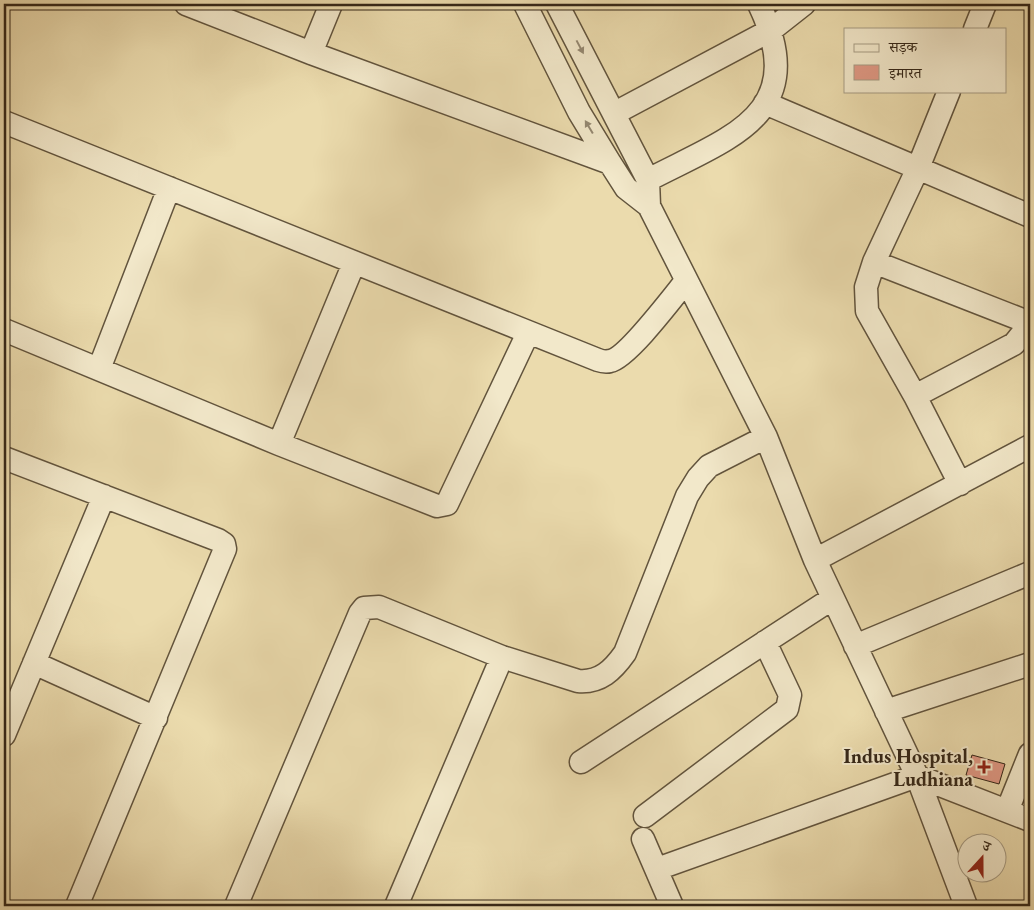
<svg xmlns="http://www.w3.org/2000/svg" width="1034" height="910" font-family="'EB Garamond','Noto Serif Devanagari',serif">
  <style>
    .building { fill: #e09985; stroke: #352718 }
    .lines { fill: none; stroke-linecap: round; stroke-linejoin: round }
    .minor-casing { stroke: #62543d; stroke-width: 25 }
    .minor { stroke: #f2e8ca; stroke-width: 22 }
    .oneway { fill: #948871 }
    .poi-dot { fill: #8f2418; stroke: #f2e8ca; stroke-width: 2 }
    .labels { text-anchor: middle; stroke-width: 4; stroke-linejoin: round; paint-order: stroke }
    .poi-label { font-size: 20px; font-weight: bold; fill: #352718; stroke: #f2e8ca; text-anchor: end }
  </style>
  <rect width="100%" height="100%" fill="#ebdbad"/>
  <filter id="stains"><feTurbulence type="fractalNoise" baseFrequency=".004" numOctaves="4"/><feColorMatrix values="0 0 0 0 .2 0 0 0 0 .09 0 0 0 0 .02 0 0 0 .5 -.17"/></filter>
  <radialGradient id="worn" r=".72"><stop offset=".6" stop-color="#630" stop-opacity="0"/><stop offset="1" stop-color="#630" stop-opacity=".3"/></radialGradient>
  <path class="building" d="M972 755 1005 764 999 784 966 775Z"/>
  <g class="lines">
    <defs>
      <path id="minor" d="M186 4 311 53 610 163
        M525 4 579 112 610 163 626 188 649 206
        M557 4 648 180 649 206 766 437 815 560 917 776 966 906
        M975 29 985 4
        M311 53 331 4
        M949 91 918 168 874 262 866 287 867 311 915 396 960 484
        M765 103 1030 216
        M615 113 771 30 804 4
        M4 122 598 360C601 361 606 362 610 361 627 358 673 297 686 281
        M648 180C730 137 812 115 759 4
        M874 262 1030 323
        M4 330 279 444 437 506 447 504 528 333
        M99 369 169 188
        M915 396 1014 344 1030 324
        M279 444 354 263
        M4 458 218 540 224 544 225 549 77 906
        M815 560 1030 446
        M855 646 1030 573
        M34 663 156 718
        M886 711 1030 664
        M4 735 104 496
        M581 762 833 598
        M1007 811 1030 754
        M645 816 787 709 790 695 765 642
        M643 839 672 906
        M657 869 917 776 1030 820
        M236 906 360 613 364 608 379 607 502 657 578 681C600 683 613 670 625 653L687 496 698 478 709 466 766 437
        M396 906 502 657"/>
    </defs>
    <use href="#minor" class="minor-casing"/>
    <use href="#minor" class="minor"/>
  </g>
  <defs><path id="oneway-solid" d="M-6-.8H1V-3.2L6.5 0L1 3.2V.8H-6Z" transform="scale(1.25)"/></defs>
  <g class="oneway">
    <use href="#oneway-solid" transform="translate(580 47) rotate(62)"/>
    <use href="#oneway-solid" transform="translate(589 127) rotate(-121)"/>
  </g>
  <path class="poi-dot" d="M981.5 759.5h5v5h5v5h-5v5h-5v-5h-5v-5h5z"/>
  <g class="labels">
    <g class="poi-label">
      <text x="973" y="763">Indus Hospital,<tspan x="973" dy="23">Ludhiana</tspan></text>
    </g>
  </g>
  <rect width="1034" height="910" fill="none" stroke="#ebdbad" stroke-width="20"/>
  <rect x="5" y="5" width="1024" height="900" fill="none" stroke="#352718" stroke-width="2.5"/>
  <rect x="10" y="10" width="1014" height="890" fill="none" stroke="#352718"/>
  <rect x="844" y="28" width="162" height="65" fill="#f2e8ca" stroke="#a69b83"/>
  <rect x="854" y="44" width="25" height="8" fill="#f2e8ca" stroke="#a69b83"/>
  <text x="889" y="52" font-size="15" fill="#352718">सड़क</text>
  <rect x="854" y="65" width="25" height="15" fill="#e09985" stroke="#a69b83"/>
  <text x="889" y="78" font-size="15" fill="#352718">इमारत</text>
  <g transform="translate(982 858) rotate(21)"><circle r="24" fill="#f2e8ca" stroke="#a69b83"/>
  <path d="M0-4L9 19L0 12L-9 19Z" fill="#8f2418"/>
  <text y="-8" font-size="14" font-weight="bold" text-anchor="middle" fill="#352718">उ</text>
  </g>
  <rect width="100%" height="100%" filter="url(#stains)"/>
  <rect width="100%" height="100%" fill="url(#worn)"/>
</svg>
